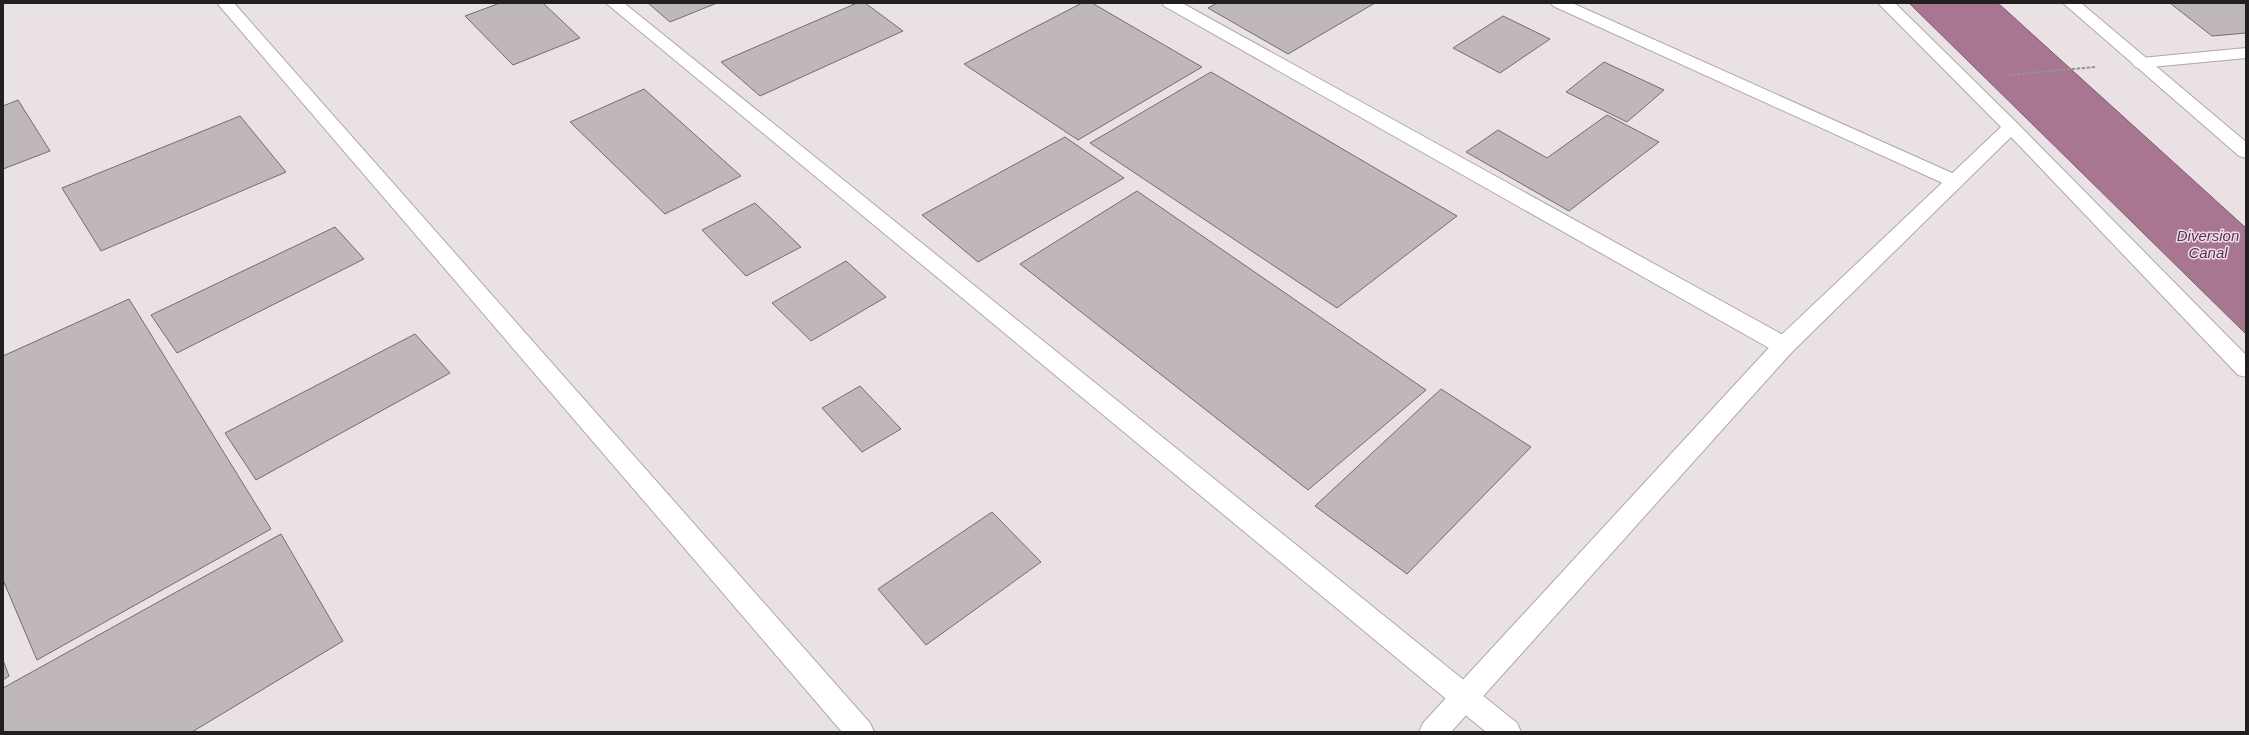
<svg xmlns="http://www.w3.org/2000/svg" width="2249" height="735" font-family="Helvetica,sans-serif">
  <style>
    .water { fill: #a97691; stroke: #805c6f }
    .building { fill: #bfb7bb; stroke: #746c70 }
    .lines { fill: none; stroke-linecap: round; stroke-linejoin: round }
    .minor-casing { stroke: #afa7ab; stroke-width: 2 }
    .tertiary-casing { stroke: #afa7ab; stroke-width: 2 }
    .path { stroke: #989195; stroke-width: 2; stroke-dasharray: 3.5 1.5; stroke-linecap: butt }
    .minor { fill: #fff; fill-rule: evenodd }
    .tertiary { fill: #fff; fill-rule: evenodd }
    .labels { text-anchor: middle; stroke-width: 3; stroke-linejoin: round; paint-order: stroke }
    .water-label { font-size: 15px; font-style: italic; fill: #6a2a50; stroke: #eae1e5 }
  </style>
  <rect width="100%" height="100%" fill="#eae1e5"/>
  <path class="water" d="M1909 3H1998L2246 228V334Z"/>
  <path class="building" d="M500 3H543L580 38 513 65 465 16Z
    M648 3H717L670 22Z
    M857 3H865L903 31 760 96 721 62Z
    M1082 3H1092L1202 67 1078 140 964 64Z
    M1217 3H1375L1288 54 1208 8Z
    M2170 3H2246V33L2212 36Z
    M1503 16 1550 39 1500 73 1453 48Z
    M1604 62 1664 90 1627 122 1566 92Z
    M1211 72 1457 216 1337 308 1090 143Z
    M644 89 741 176 665 214 570 122Z
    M18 100 50 151 3 169V106Z
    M1607 115 1659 142 1569 211 1466 152 1498 130 1547 158Z
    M240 116 286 172 101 251 62 188Z
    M1065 137 1124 178 978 262 922 215Z
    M1137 191 1426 390 1308 490 1020 264Z
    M755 203 801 247 746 276 702 230Z
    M335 227 364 259 177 353 151 315Z
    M846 261 886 297 811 341 772 303Z
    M129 299 271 529 37 660 3 580V356Z
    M415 334 450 373 256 480 225 433Z
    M860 386 901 429 862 452 822 408Z
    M1441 389 1531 447 1407 574 1315 506Z
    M992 512 1041 562 926 645 878 589Z
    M281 534 343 641 192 732H3V688Z
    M3 660 9 676 3 680Z"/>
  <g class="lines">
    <defs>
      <path id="minor" d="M217 3H234L870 723 874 732H842Z
        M606 3H624L1517 723 1521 732H1486Z
        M1162 3H1182L1792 340 1795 346 1792 352 1784 354 1776 352 1164 6Z
        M1551 3H1572L1961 177 1964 181 1961 185 1954 187 1947 185 1553 6Z
        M2246 48V58L2141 68 2135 67 2132 63 2135 59 2141 58Z"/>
      <path id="tertiary" d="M1878 3H1895L2017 123 2246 355V377L2238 375 2011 137 1792 352 1451 732H1419L1423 723 1776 340 2001 127Z
        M2063 3H2081L2246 142V158L2239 156Z"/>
    </defs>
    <use href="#minor" class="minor-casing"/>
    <use href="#tertiary" class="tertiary-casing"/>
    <path class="path" d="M2007 75 2095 67"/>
    <use href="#minor" class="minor"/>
    <use href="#tertiary" class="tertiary"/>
  </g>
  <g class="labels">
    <g class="water-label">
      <text x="2208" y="241">Diversion<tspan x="2208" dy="17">Canal</tspan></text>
    </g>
  </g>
  <rect width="2249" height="735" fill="none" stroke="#221f21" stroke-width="8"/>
</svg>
